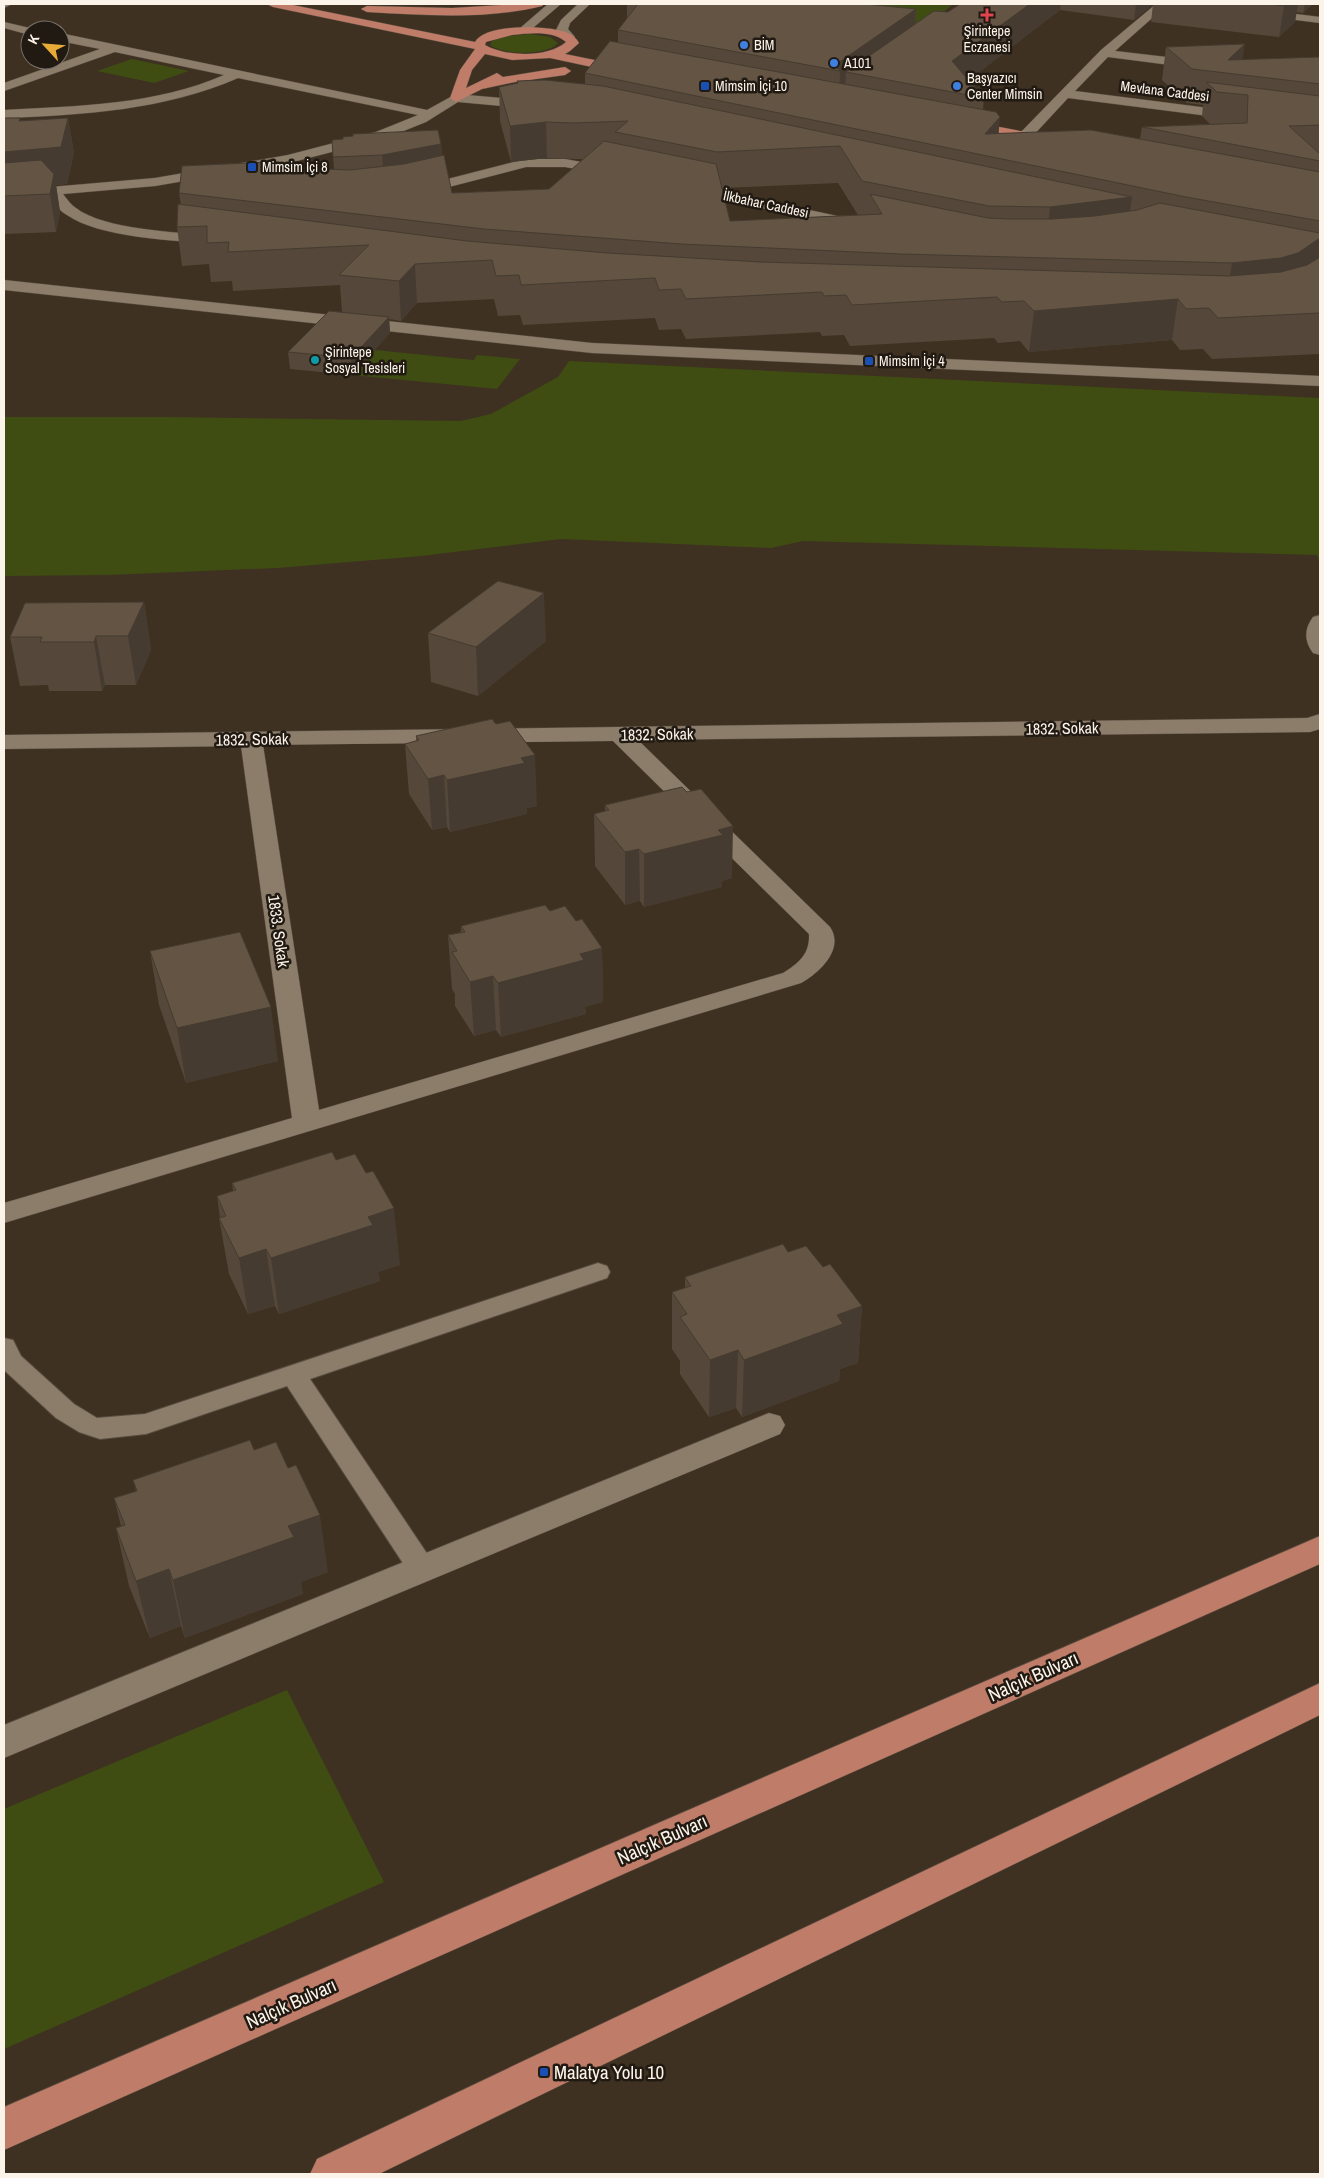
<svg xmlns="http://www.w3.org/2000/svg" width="1324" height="2178" font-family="'Archivo Narrow',sans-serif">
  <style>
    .green { fill: #3f4d13 }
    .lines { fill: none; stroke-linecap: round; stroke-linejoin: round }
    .service-casing { stroke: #594d40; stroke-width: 2 }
    .minor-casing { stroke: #594d40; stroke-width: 1 }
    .tertiary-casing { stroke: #594d40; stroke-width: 1 }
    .trunk-casing { stroke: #594d40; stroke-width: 1 }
    .service { fill: #8c7d6b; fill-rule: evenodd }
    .minor { fill: #8c7d6b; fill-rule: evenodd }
    .tertiary { fill: #8c7d6b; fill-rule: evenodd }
    .trunk { fill: #bf7c68; fill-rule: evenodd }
    .wall { fill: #55483a; fill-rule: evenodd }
    .shaded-wall { fill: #453b30 }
    .building { fill: #635444; stroke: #453b30 }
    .health-dot { fill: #e0444e; stroke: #201a13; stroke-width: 2 }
    .shop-dot { fill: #3f7fe0; stroke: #201a13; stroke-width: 2 }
    .transit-dot { fill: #1a4fb4; stroke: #201a13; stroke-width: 2 }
    .culture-dot { fill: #0f9aa8; stroke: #201a13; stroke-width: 2 }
    .labels { text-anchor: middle; stroke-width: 5; stroke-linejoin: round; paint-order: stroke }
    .far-poi-label { font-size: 14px; fill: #fcf3e9; stroke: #201a13; text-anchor: start }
    .far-street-label { font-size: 14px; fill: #fcf3e9; stroke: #201a13 }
    .street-label { font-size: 16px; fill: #fcf3e9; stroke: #201a13 }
    .near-street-label { font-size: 19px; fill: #fcf3e9; stroke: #201a13 }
    .near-poi-label { font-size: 19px; fill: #fcf3e9; stroke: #201a13; text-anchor: start }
  </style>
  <rect width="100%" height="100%" fill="#3e3121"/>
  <path class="green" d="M817 4H953L926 27Z
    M530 34 550 37 558 43C547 56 503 55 490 45L492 41 500 37Z
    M132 59 189 71 154 83 97 71Z
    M375 350 474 360 477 355 520 359 497 389 352 375Z
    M569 361 1320 398V564L1317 555 803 541 771 548 561 539 421 556 277 568 108 575 4 576V417H168L461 421 491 414 558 377Z
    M287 1690 384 1882 4 2049V1809Z"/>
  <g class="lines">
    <defs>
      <path id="service" d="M598 1263 607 1266 610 1272 607 1278 310 1379 432 1561 436 1569 432 1577 422 1580 412 1577 287 1386 146 1434 100 1439 79 1432 56 1418 4 1370V1338L13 1340 21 1356 74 1404 97 1418 145 1414Z"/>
      <path id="minor" d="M4 4H12L4 8Z
        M1156 4H1168L1115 51 1201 61 1205 62 1207 65 1205 68 1201 69 1108 57 1075 91 1240 112 1246 116 1245 119 1240 120 1068 98 1030 139H1020L1018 136 1020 133 1101 50Z
        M1186 4H1217L1320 17V23L1192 7Z
        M4 22 34 29 35 30H30V35L4 28Z
        M60 33 427 110 456 94 536 101 542 105 536 109 458 102 426 122 386 138 289 163 155 186 63 194C67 199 71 205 76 208 104 230 178 232 214 236L219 237 221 240 219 243 214 244C173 240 100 238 67 215 59 211 54 202 48 195L4 199V191L155 178 288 155 376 132 418 115 238 78C165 110 83 115 4 118V110C78 106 156 105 224 75L115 52 4 91V83L100 49 60 41Z
        M526 159H565L614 168 621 172 614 176 565 167H526L414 196 407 192 409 189Z
        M687 184 861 221 866 222 868 225 866 228 861 229 682 191 680 188 682 185Z
        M4 280 592 343 1320 376V386L592 353 4 290Z
        M1320 615V655L1313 653C1304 641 1304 629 1313 617Z
        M1320 714V729L1310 732 638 740 830 927C845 949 819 973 801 983L4 1223V1203L292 1118 241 746 4 749V735L1307 718ZM613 741 809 934C810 954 799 963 783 973L319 1110 263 745Z
        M769 1413 780 1416 785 1425 780 1434 4 1758V1725Z"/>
      <path id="tertiary" d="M548 4H561L527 33H519L517 31 519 29Z
        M578 4H590L570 23 568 29 575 37 573 39H565L556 30 561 20Z"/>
      <path id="trunk" d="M267 4H288L475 42C485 23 550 25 568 33 573 35 576 38 579 43L570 51 565 54 629 67 635 71 629 75 550 58 512 60 485 54 472 70 466 88 497 73 503 77 565 67 571 71 565 75 515 82 482 89 456 102 450 98 460 70 475 49 273 7ZM512 35C529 33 553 30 566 42 548 58 506 57 485 45L486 42Z
        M519 4H544L542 6C486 20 424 15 367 12L361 9 367 6 452 8Z
        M963 120 1046 136 1053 140 1046 144 958 127 956 124 958 121Z
        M1320 1536V1564L4 2150V2107Z
        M1320 1683V1715L379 2174H310L317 2159Z"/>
    </defs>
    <use href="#service" class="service-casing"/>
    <use href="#minor" class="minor-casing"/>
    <use href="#tertiary" class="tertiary-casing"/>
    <use href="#trunk" class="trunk-casing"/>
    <use href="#service" class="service"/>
    <use href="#minor" class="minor"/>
    <use href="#tertiary" class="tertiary"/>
    <use href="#trunk" class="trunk"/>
  </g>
  <path class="wall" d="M627 4H865L916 9 915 24 948 12 960 4H1313L1303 13 1296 12 1295 22 1279 37 1151 22 1153 4 1134 20 1060 10 969 80 984 98 983 110 999 133 1140 139 1142 127 1210 124 1202 116 1203 105 1187 103 1162 80 1166 47 1242 60 1320 57V354L1212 359 1203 349 1180 350 1172 340 1029 352 1020 341 998 343 994 338 850 346 844 335 822 336 820 332 686 339 681 329 659 330 655 318 523 325 520 315 498 316 494 299 417 303 401 321 389 319 390 333 352 375 290 369 288 352 342 312 340 285 233 291 232 281 211 282 209 264 182 266 177 227 181 205 179 193 296 168 334 169 333 157 441 144 442 155 452 193 549 189 584 159H575L547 158 511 162 500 121 499 87 517 84V81L585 84V73L618 42V30L627 18ZM838 183 858 215 730 221 722 188Z
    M4 118 21 121 68 118 74 153 67 184 56 185 60 212 56 232 4 234Z
    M144 602 151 650 136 685H105L102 691H49L48 685 20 686 10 637Z
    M428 633 546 641 478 696 431 682Z
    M416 736 537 806 527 808V814L450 832 447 827 432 830 409 794 405 744 416 741Z
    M605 805 732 878 722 881V887L644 907 640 901 625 905 595 866 594 814 605 811Z
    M550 911 576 921 602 948 603 1002 585 1007 586 1014 501 1037 496 1030 474 1036 455 1006V994L452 989 448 935 461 932V926Z
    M150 951 278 1061 186 1083 159 1005Z
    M232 1183 400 1265 378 1272 380 1281 279 1314 275 1306 248 1314 229 1274 219 1218H220L217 1196 233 1191Z
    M788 1252 823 1267 862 1306 858 1363 840 1369 839 1381 742 1417 736 1408 709 1417 680 1374V1361L672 1349V1292L685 1288V1277Z
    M254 1450 328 1572 301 1582 303 1594 185 1638 181 1626 150 1638 129 1586 116 1528 121 1526 114 1498 136 1491 133 1480Z"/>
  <path class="shaded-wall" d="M1030 4H1061L1060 10 953 92 952 61Z
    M1136 4H1153L1134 20Z
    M1286 4H1298L1295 22 1279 37 1284 6Z
    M1305 4H1313L1303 13Z
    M916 9 914 41 846 72 845 90 839 95 840 71 836 67 838 63Z
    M1245 44 1240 75 1228 60Z
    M1000 117 997 152 985 134Z
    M20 118 26 150 68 118 74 153 67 184 56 185 60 212 56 232 50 194 4 189V152Z
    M546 122 547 158 511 162 510 126Z
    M441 144 444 180 385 191 382 155Z
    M1132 197 1127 235 1046 245 1050 207Z
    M1320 238V269L1226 302 1232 263Z
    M415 264 417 303 401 321 399 281Z
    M1178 299 1172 340 1029 352 1034 311Z
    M389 317 390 333 352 375 351 358Z
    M544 593 546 641 478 696 476 647Z
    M144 602 151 650 136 685 128 636Z
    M96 636 105 685 102 691 94 642Z
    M535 755 537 806 527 808V814L450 832 447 780 521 758Z
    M444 775 447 827 432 830 428 779Z
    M733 826 732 878 722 881V887L644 907V854L718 830Z
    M639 849 640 901 625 905V852Z
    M602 948 603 1002 585 1007 586 1014 501 1037 498 983 580 954Z
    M493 976 496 1030 474 1036 470 982Z
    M271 1007 278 1061 186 1083 177 1028Z
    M394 1208 400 1265 378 1272 380 1281 279 1314 271 1258 368 1217Z
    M266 1249 275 1306 248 1314 239 1258Z
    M862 1306 858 1363 840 1369 839 1381 742 1417 744 1360 837 1315Z
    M738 1350 736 1408 709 1417 710 1360Z
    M320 1515 328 1572 301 1582 303 1594 185 1638 173 1580 288 1526Z
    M169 1569 181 1626 150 1638 136 1581Z"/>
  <path class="building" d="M638 4H865L916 9 838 63 836 67 840 71 618 30Z
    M960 4H1030L952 61 984 98 846 72 934 11 948 12Z
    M1269 4H1286L1284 6Z
    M610 41 996 112 1000 117 985 134 1091 130 1320 172V221L1186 197 585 73Z
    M1245 44 1228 60 1320 57V84L1192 69 1166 47Z
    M545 80 603 86 1132 197 1050 207 989 206 862 181 840 146 717 152 615 132 628 121 574 123 546 122 510 126 499 87 518 83 517 81Z
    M1206 82 1320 96V125L1289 126 1320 154V161L1142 127 1247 123 1248 95 1217 92Z
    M4 118H20L19 121 68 118 61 147 4 152Z
    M438 130 441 144 382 155 333 157 332 140 343 139V137L353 136V134Z
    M604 141 716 164 730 221 882 214 870 194 988 218 1009 219H1052L1095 216 1137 210 1160 203 1320 233V238L1298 253 1281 258 1232 263 901 254 681 244 484 229 179 193 182 166 269 162 296 168 350 170 404 164 444 155 452 193 549 189Z
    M41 160 54 174 50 194 4 196V163Z
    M178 204 467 241 608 253 761 262 1228 276 1281 272 1307 265 1320 257V313L1218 318 1209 308 1186 309 1178 299 1034 311 1024 301 1002 302 997 297 852 305 846 295 824 296 822 292 686 299 681 289 659 290 655 278 521 285 519 275 496 276 492 260 415 264 399 281 339 275 369 245 228 252 229 242 207 243V226L177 227Z
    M329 311 389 317 351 358 288 352Z
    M498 581 544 593 476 647 428 633Z
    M144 602 128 636H96L94 642H40L42 637H10L25 603Z
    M492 719 496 724 510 721 535 755 521 758 525 763 447 780 444 775 428 779 405 744 419 740 416 736Z
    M682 787 687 792 701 789 733 826 718 830 723 835 644 854 639 849 625 852 594 814 609 810 605 805Z
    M545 905 550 911 565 906 576 921 582 919 602 948 580 954 584 960 498 983 493 976 470 982 452 952 457 951 448 935 465 932 461 926Z
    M240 932 271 1007 177 1028 150 951Z
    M332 1152 336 1160 355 1154 366 1173 373 1171 394 1208 368 1217 373 1225 271 1258 266 1249 239 1258 219 1218 226 1216 217 1196 236 1190 232 1183Z
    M783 1244 788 1252 806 1246 823 1267 830 1264 862 1306 837 1315 843 1324 744 1360 738 1350 710 1360 680 1317 687 1314 672 1292 691 1286 685 1277Z
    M250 1440 254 1450 276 1442 288 1468 296 1465 320 1515 288 1526 294 1537 173 1580 169 1569 136 1581 116 1528 125 1525 114 1498 137 1491 133 1480Z"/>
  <path class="health-dot" d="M984.5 7.5h5v5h5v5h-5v5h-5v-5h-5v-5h5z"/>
  <g class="shop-dot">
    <circle cx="744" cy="45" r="5"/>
    <circle cx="834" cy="63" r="5"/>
    <circle cx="957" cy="86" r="5"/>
  </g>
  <g class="transit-dot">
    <rect x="700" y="81" width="10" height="10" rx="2.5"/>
    <rect x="247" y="162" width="10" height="10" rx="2.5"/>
    <rect x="864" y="356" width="10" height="10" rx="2.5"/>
    <rect x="539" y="2067" width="10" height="10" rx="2.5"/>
  </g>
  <circle class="culture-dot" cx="315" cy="360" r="5"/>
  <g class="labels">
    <g class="far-poi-label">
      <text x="987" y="36" text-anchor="middle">Şirintepe<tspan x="987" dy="16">Eczanesi</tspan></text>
      <text x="754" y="50">BİM</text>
      <text x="844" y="68">A101</text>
      <text x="967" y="83">Başyazıcı<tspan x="967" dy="16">Center Mimsin</tspan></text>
      <text x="715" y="91">Mimsim İçi 10</text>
      <text x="262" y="172">Mimsim İçi 8</text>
      <text x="325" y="357">Şirintepe<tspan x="325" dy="16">Sosyal Tesisleri</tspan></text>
      <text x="879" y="366">Mimsim İçi 4</text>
    </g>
    <g class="far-street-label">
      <text transform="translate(1165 91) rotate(7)" y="5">Mevlana Caddesi</text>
      <text transform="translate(766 204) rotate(12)" y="5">İlkbahar Caddesi</text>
    </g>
    <g class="street-label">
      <text transform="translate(1062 728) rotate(-1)" y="6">1832. Sokak</text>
      <text transform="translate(657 734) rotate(-1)" y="6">1832. Sokak</text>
      <text transform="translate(252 739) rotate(-1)" y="6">1832. Sokak</text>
      <text transform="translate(279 931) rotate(82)" y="6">1833. Sokak</text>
    </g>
    <g class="near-street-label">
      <text transform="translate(1033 1676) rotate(-24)" y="7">Nalçık Bulvarı</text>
      <text transform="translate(662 1839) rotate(-24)" y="7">Nalçık Bulvarı</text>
      <text transform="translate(291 2003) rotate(-24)" y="7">Nalçık Bulvarı</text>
    </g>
    <g class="near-poi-label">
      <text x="554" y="2079">Malatya Yolu 10</text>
    </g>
  </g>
  <rect width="1324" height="2178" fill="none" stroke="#fcf3e9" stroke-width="10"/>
  <g transform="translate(45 45) rotate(296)"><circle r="24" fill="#201a13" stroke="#787169"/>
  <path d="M0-4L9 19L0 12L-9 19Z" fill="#e9ab38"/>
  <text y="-8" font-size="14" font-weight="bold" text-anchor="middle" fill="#fcf3e9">K</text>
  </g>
</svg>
